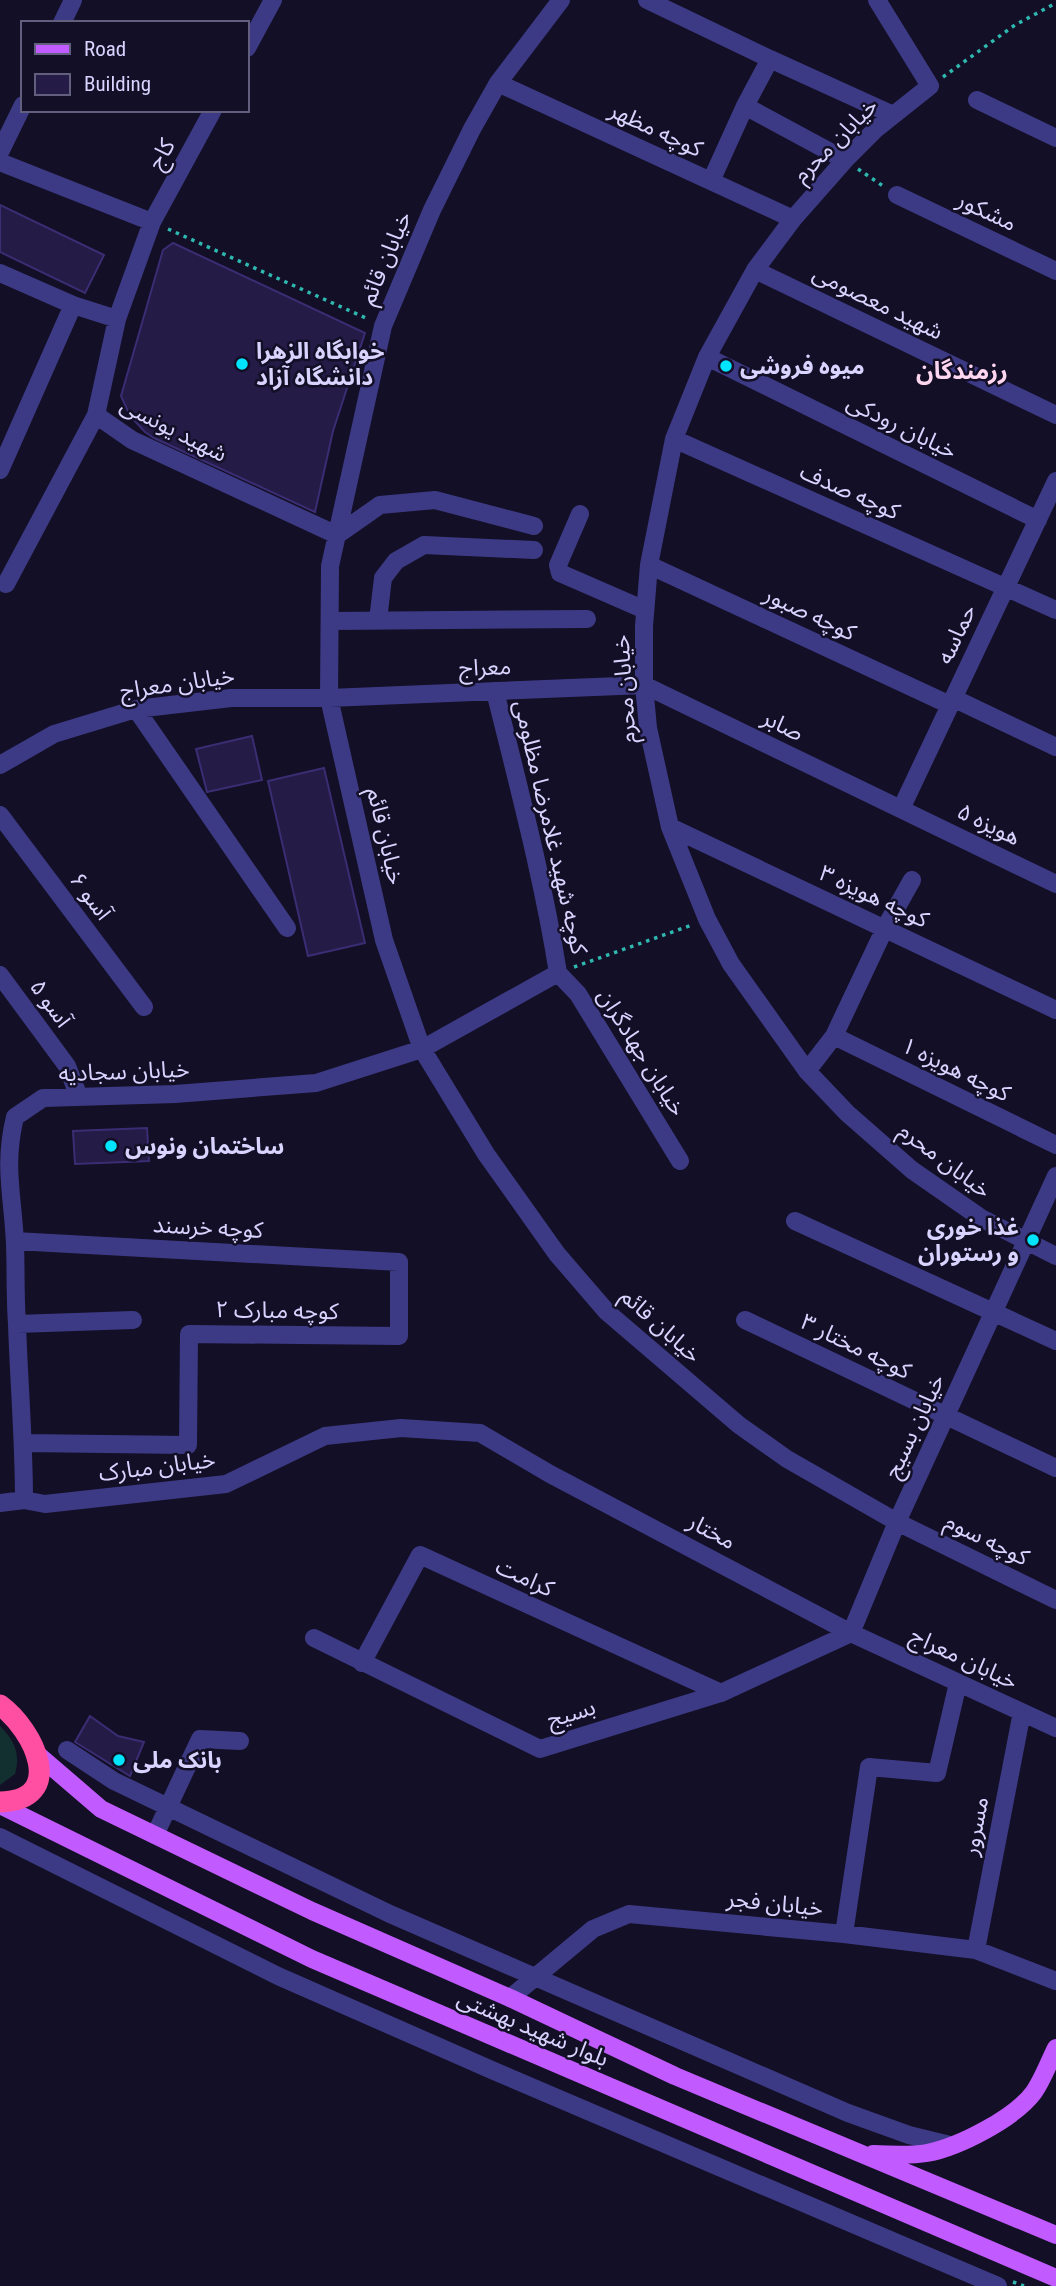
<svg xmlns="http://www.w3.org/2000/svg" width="1056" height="2286" font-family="'Roboto Condensed','Noto Sans Arabic',sans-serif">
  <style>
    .green { fill: #12302f }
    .building { fill: #241b47; stroke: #3b2d73; stroke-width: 2 }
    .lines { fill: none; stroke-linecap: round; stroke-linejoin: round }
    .path { stroke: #2fb8b0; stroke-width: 3.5; stroke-dasharray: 3.5 5; stroke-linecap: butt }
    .minor { stroke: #3d3a85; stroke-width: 18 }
    .major { stroke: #c25bff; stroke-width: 18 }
    .highway { stroke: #ff4fa3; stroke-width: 21 }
    .poi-dot { fill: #00e5ff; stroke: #130f26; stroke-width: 2.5 }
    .labels { text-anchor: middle; stroke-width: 5; stroke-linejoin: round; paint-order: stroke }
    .street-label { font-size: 23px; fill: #d9d4ff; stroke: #130f26 }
    .poi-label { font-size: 23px; font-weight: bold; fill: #d9d4ff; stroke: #130f26; text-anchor: start }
    .neighbourhood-label { font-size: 24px; font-weight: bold; fill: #ffd6f0; stroke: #130f26 }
  </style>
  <rect width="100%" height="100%" fill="#130f26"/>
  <path class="green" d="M0 1726C14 1740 21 1754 15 1774L0 1785Z"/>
  <path class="building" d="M0 205 104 255 85 293 0 252Z
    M173 243 365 333 333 431 315 512 154 438 145 432 130 416 121 396 163 250Z
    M252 736 262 780 207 792 196 749Z
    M324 768 365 943 308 956 268 781Z
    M147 1128 149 1161 75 1164 73 1131Z
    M90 1716 118 1736 144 1742 130 1776 75 1742Z"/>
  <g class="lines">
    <path class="path" d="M943 77 1015 25 1056 3
      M858 169 883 186
      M168 229 368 319
      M574 967 692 925
      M1013 2282 1024 2286"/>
    <path class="minor" d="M561 0 498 83 472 129 432 210 383 326 330 566 329 698 384 940 422 1049 486 1154 557 1254 607 1312 739 1425 787 1459 897 1522 1056 1600
      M647 0 770 59 745 106 711 181
      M877 0 930 86 876 129 845 160 793 219 755 270 707 357 674 439 649 565 644 626V685L648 728 670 827 707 919 731 964 807 1071 847 1113 912 1170 981 1218 1056 1256
      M62 23 73 0
      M247 48 273 0
      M770 59 893 115
      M498 83 793 219
      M977 100 1056 138
      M745 106 845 160
      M213 110 152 222 117 319 96 415 132 440 337 535 380 505 435 500 534 526
      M0 152 23 105
      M0 162 152 222
      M897 195 1056 271
      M755 270 1056 415
      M0 273 73 305
      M707 357 1038 520
      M674 439 1056 610
      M0 470 73 305 117 319
      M580 514 558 565 560 573 645 610
      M649 565 950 705
      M6 584 96 415
      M378 620 383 578 396 561 424 545 534 550
      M330 621 587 619
      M495 691C518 785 543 878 558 973
      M953 698 1056 747
      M136 709 287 928
      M0 765 54 734 136 709 231 698H329L644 685 1056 884
      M901 809 1056 481
      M0 815 144 1007
      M670 827 1056 1010
      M558 973 578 994 680 1161
      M0 975 67 1066 79 1097
      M834 1036 1056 1145
      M807 1071 834 1036 885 928 912 880
      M795 1221 1056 1341
      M15 1241 399 1262V1336L189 1334 188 1445 24 1443
      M745 1320 1056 1468
      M17 1324 133 1320
      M24 1500C24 1441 19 1383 17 1324 15 1297 16 1270 15 1244 13 1196 3 1166 15 1117L43 1098 175 1094 316 1083 422 1049 558 973
      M0 1503 24 1500 45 1504 226 1484 325 1436 401 1428 480 1433 550 1474 851 1633 1056 1728
      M851 1633 897 1522 1056 1176
      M314 1638 540 1749 721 1693 851 1633
      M362 1663 420 1555 721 1693
      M67 1750 114 1781 390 1914 848 2113 909 2135 950 2145
      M155 1835 200 1739 240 1741
      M0 1837 278 1976 494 2071 998 2286
      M844 1934 869 1767 937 1773 958 1683
      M976 1950 1022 1712
      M510 1998 593 1929 629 1914 844 1934 976 1950 1056 1981"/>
    <path class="major" d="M37 1754 101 1809 312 1911 510 1998 675 2076 1056 2235
      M0 1805 312 1959 1056 2278
      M873 2154C891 2155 910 2156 927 2153 959 2147 1015 2118 1034 2092 1043 2079 1049 2062 1056 2048"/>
    <path class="highway" d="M0 1705C34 1730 68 1800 0 1802"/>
  </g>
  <g class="poi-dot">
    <circle cx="242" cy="364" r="7"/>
    <circle cx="726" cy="366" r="7"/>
    <circle cx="111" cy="1146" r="7"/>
    <circle cx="1033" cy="1240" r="7"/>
    <circle cx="119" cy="1760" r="7"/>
  </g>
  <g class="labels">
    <g class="street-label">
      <text transform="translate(656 129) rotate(25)" y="8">کوچه مظهر</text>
      <text transform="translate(835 140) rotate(-45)" y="8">خیابان محرم</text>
      <text transform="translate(161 154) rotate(-61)" y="8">کاج</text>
      <text transform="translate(987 211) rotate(25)" y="8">مشکور</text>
      <text transform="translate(385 258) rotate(-67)" y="8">خیابان قائم</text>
      <text transform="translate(878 302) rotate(26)" y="8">شهید معصومی</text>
      <text transform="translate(902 426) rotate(26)" y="8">خیابان رودکی</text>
      <text transform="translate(174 429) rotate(27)" y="8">شهید یونسی</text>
      <text transform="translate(850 491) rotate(24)" y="8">کوچه صدف</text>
      <text transform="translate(810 613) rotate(25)" y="8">کوچه صبور</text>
      <text transform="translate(956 634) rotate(-65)" y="8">حماسه</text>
      <text transform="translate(485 667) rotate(-2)" y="8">معراج</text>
      <text transform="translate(177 683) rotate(-8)" y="8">خیابان معراج</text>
      <text transform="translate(624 689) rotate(-94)" y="8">خیابان محرم</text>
      <text transform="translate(783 725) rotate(26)" y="8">صابر</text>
      <text transform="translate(989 824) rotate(26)" y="8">هویزه ۵</text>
      <text transform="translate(551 827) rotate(77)" y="8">کوچه شهید غلامرضا مظلومی</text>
      <text transform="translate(386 836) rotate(77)" y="8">خیابان قائم</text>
      <text transform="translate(91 896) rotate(53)" y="8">آسو ۶</text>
      <text transform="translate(874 896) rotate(25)" y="8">کوچه هویزه ۳</text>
      <text transform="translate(51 1003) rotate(54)" y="8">آسو ۵</text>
      <text transform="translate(642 1052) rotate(58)" y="8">خیابان جهادگران</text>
      <text transform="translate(956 1069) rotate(26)" y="8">کوچه هویزه ۱</text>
      <text transform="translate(124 1071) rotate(-2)" y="8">خیابان سجادیه</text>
      <text transform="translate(945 1160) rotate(37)" y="8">خیابان محرم</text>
      <text transform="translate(208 1227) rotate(3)" y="8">کوچه خرسند</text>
      <text transform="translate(277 1310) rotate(1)" y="8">کوچه مبارک ۲</text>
      <text transform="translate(661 1325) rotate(42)" y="8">خیابان قائم</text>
      <text transform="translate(856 1346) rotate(26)" y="8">کوچه مختار ۳</text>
      <text transform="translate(914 1426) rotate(-65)" y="8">خیابان بسیج</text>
      <text transform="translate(157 1466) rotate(-7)" y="8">خیابان مبارک</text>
      <text transform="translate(712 1531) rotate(28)" y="8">مختار</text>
      <text transform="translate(987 1539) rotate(26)" y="8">کوچه سوم</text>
      <text transform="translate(525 1577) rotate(25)" y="8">کرامت</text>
      <text transform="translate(964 1658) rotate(25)" y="8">خیابان معراج</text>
      <text transform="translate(571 1713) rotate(-17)" y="8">بسیج</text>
      <text transform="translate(975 1826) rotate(-79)" y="8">مسرور</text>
      <text transform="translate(775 1903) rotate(6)" y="8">خیابان فجر</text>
      <text transform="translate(533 2028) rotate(23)" y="8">بلوار شهید بهشتی</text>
    </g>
    <g class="poi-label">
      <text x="256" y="359">خوابگاه الزهرا<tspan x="256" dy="26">دانشگاه آزاد</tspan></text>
      <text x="740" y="374">میوه فروشی</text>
      <text x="125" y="1154">ساختمان ونوس</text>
      <text x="1019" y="1235" text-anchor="end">غذا خوری<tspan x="1019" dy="26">و رستوران</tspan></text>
      <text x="133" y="1768">بانک ملی</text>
    </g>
    <g class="neighbourhood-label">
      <text x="962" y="379">رزمندگان</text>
    </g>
  </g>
  <rect x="21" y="21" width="228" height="91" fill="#130f26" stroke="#625e7d" stroke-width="2"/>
  <rect x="35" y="44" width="35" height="10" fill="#c25bff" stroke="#625e7d" stroke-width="2"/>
  <text x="84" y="56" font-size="21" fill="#d9d4ff">Road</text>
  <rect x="35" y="74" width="35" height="21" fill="#241b47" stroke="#625e7d" stroke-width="2"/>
  <text x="84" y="91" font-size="21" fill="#d9d4ff">Building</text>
</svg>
